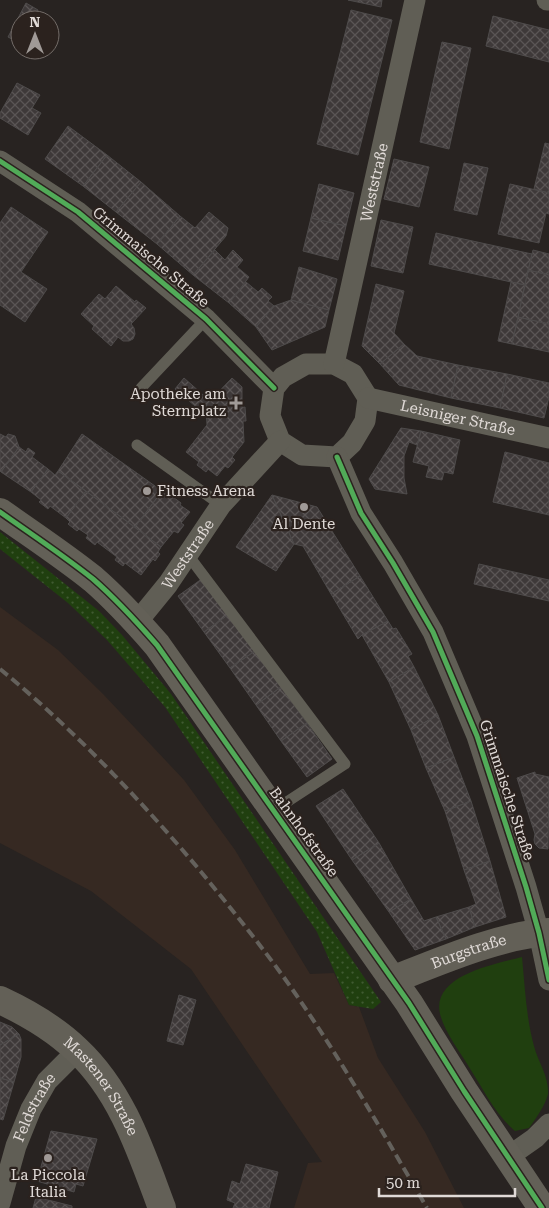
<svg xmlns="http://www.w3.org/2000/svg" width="549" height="1208" font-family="'Roboto Serif',serif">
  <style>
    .built { fill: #362922 }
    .grass { fill: url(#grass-dots) }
    .green { fill: #203f0f }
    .building { fill: url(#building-cross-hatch); stroke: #4e4b4b }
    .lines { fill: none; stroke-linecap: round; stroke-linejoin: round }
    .lane { stroke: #605e55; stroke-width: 11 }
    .street { stroke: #605e55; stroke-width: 21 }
    .secondary { stroke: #636057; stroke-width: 28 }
    .rail { stroke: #64615c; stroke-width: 4; stroke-dasharray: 10 5; stroke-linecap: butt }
    .cycleway-casing { stroke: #2b221e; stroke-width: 8 }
    .cycleway { stroke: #51ab58; stroke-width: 5 }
    .poi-dot { fill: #a09a97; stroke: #2b221e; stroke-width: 2 }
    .labels { text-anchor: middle; stroke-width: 4.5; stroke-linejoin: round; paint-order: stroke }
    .street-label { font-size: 15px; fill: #e0dad7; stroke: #2b221e }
    .poi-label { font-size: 15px; fill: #e0dad7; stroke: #2b221e }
  </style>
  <defs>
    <pattern id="grass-dots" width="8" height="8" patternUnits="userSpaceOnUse" patternTransform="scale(1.25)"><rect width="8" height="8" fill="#203f0f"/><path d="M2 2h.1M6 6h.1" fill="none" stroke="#405a31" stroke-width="1.8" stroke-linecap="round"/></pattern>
    <pattern id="building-cross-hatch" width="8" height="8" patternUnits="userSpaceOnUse" patternTransform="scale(1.25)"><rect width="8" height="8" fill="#3e3939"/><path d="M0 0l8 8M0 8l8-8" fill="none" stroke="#5a5555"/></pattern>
  </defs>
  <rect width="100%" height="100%" fill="#282321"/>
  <path class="built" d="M0 607 58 650 103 694 184 780 235 850 310 974 334 973 349 1005 359 1007 378 1058 425 1132 464 1208H294L308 1163 322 1162 191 969 91 891 0 843Z"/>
  <path class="grass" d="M0 532 99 611 122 635 171 694 381 1002 373 1009 349 1005 317 932 165 707 107 640 68 603 0 549Z"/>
  <path class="green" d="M522 957C525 987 526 1017 534 1046 538 1062 549 1076 548 1094 545 1106 536 1118 529 1128L515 1131C494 1113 484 1090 469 1067 459 1050 445 1033 440 1014 431 975 496 964 522 957Z"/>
  <path class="building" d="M348 0H382L381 7Z
    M26 3 38 10 33 20H20V43L8 37Z
    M351 10 392 20 358 155 317 144Z
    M493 16 549 30V62L486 46Z
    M442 42 471 48 449 149 420 142Z
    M17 83 40 95 32 108 41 113 28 135 0 118V113Z
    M68 126 107 155 83 186 45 159Z
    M545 143 549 144V193L534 189Z
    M107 155 141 182 116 212 83 186Z
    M394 159 429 167 419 207 384 199Z
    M464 163 488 168 477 215 454 210Z
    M141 182 180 216 157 244 116 212Z
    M319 184 354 193 346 226 311 218Z
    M510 184 549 193V214L546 213 539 243 498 234Z
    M11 207 48 232 21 272 47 289 25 322 0 305V223Z
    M209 212 228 228 226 236 193 275 157 244 180 216 195 228Z
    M311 218 346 226 338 260 303 251Z
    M381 220 413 227 403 273 371 266Z
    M436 233 532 254 525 285 429 264Z
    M215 250 225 260 233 250 243 260 237 267 249 277 229 303 193 275Z
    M533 250 549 254V275L528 270Z
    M299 267 337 279 329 310 291 300Z
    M528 270 549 275V324L518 317Z
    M246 282 258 292 262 288 272 297 268 301 274 306 256 327 229 303Z
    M511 282 525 285 512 344 498 341Z
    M376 284 404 291 394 333 404 344 380 364 362 346Z
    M116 286 135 302 136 300 146 308 131 324 134 328 135 334 133 339 129 341H123L118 337 111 346 92 329 94 326 81 314 99 294 105 299Z
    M291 300 329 310 325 327 272 350 256 327 274 306Z
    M518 317 549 324V352L512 344Z
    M404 344 417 356 458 365 451 398 399 385 380 364Z
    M458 365 507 374 500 408 451 398Z
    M507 374 549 383V397L544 418 500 408Z
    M184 378 210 401 201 411 175 389Z
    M232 378 242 387V407H245L246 421H243L244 442 232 457 235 460 228 468 225 466 217 476 208 469 206 472 197 465 199 462 186 452 207 425 206 405Z
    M401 428 421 431 417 445 409 442 404 456V478L407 494 375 489 369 479Z
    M421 431 460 440 453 474 444 472 442 480 426 477 429 466 413 462Z
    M0 434 6 437 8 434 15 436 19 447 1 472 0 471Z
    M82 434 162 491 135 527 58 471Z
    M19 447 26 452 28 448 35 453 32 457 48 469 31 492 1 472Z
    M505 452 549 463V515L493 502Z
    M48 469 55 475 58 471 86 491 66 518 50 506 48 509 39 502 41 500 31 492Z
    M86 491 161 547 158 552 160 554 155 561 153 559 141 575 125 563 123 566 115 560 117 557 97 542 95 545 86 538 88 535 79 529 77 531 68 524 70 522 66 518Z
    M162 491 171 499 173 497 181 503 180 505 190 512 181 523 184 525 178 533 174 531 161 547 135 527Z
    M272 495 317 507 360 576 331 594 303 546 294 544Z
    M272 495 294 544 276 571 236 547Z
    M479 564 549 580V601L474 584Z
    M360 576 388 621 362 635 358 639 331 594Z
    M203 578 229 614 204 632 178 596Z
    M229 614 255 651 230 668 204 632Z
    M388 621 393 629 396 628 412 654 408 656 414 667 389 682 362 635Z
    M255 651 281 687 256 705 230 668Z
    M414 667 438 715 411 730 389 682Z
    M281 687 307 723 281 741 256 705Z
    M438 715 454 757 426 768 411 730Z
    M307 723 332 759 307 777 281 741Z
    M454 757 471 801 445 811 426 768Z
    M535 772V774L549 777 548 849 539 848 535 844 534 840 535 834 517 778Z
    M343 789 379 843 352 860 316 806Z
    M471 801 490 861 464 870 445 811Z
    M379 843 411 899 389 912 352 860Z
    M490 861 506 917 475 927 469 907 476 904 464 870Z
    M411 899 424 921 436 917 446 939 415 950 389 912Z
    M469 907 475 927 446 939 436 917Z
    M179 995 196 1000 183 1045 167 1041Z
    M0 1022 12 1027 19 1034 0 1045Z
    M19 1034 21 1039V1057L14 1082 0 1078V1045Z
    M0 1078 14 1082 3 1120 0 1119Z
    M51 1131 97 1139 83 1186 76 1184 74 1192 37 1181Z
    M246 1164 278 1172 269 1208H233L235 1203 227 1200 232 1181 240 1184Z
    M36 1197 72 1206V1208H33Z"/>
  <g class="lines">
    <path class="lane" d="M141 388 206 319
      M137 445 221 505
      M188 555 345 764 273 811"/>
    <g class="street">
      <path d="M547 0H549"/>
      <path d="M0 161 78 212 206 319 274 388"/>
      <path d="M306 364H334L353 374 368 398 365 421 352 443 337 457 302 455 280 441 270 416 274 388 283 377Z"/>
      <path id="s1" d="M334 364 415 0"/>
      <path id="s2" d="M368 398 549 438"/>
      <path d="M337 457 361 513 393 563 433 632 477 736 526 887 539 933 549 980"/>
      <path id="s3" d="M137 622 168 584 221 505 280 441"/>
      <path d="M508 1157 535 1138 549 1124"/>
      <path id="s4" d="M0 1203 16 1146 31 1109 47 1081 78 1050"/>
    </g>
    <g class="secondary">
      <path d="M0 512C31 534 63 555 93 579 116 599 137 622 157 645L409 1003 464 1091 542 1208"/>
      <path id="s5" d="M392 980C438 962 500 935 549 932"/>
      <path id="s6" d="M0 1000C28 1013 54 1028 77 1050 122 1092 141 1152 162 1208"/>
    </g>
    <path class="rail" d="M0 669C72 728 137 796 197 867 229 906 261 945 290 986 340 1057 383 1133 427 1208"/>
    <defs>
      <path id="cycleway" d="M0 161 78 212 206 319 274 388
        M337 457 361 513 393 563 433 632 477 736 526 887 539 933 549 980
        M0 512C31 534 63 555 93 579 116 599 137 622 157 645L409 1003 464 1091 542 1208"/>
    </defs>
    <use href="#cycleway" class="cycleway-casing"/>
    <use href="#cycleway" class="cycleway"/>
  </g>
  <g class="poi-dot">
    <path d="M233.5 395.5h5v5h5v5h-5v5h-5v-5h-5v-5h5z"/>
    <circle cx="147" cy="491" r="5"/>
    <circle cx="304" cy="507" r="5"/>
    <circle cx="48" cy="1158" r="5"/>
  </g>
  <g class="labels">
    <g class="street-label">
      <text dy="5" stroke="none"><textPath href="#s1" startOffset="186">Weststraße</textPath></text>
      <text transform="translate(151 257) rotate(40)" y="5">Grimmaische Straße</text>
      <text dy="5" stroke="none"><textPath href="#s2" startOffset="92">Leisniger Straße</textPath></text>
      <text dy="5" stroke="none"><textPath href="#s3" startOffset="85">Weststraße</textPath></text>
      <text transform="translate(507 790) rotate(72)" y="5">Grimmaische Straße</text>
      <text transform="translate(304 832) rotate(54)" y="5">Bahnhofstraße</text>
      <text dy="5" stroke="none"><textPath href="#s5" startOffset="82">Burgstraße</textPath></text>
      <text dy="5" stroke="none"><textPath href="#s6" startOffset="136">Mastener Straße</textPath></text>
      <text dy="5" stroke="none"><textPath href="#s4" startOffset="102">Feldstraße</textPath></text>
    </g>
    <g class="poi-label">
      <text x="226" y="399" text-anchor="end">Apotheke am<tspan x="226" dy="17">Sternplatz</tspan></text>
      <text x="157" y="496" text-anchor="start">Fitness Arena</text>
      <text x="304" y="529">Al Dente</text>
      <text x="48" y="1180">La Piccola<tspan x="48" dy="17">Italia</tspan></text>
    </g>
  </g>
  <g transform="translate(35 35)"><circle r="24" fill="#2b221e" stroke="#736c68"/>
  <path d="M0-4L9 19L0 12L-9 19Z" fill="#a09a97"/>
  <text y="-8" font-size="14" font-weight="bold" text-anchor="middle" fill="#e0dad7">N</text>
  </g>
  <path d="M379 1188v8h136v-8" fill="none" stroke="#e0dad7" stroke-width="2.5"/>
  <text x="386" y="1188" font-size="15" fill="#e0dad7" stroke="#2b221e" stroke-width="4" paint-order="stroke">50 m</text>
</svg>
